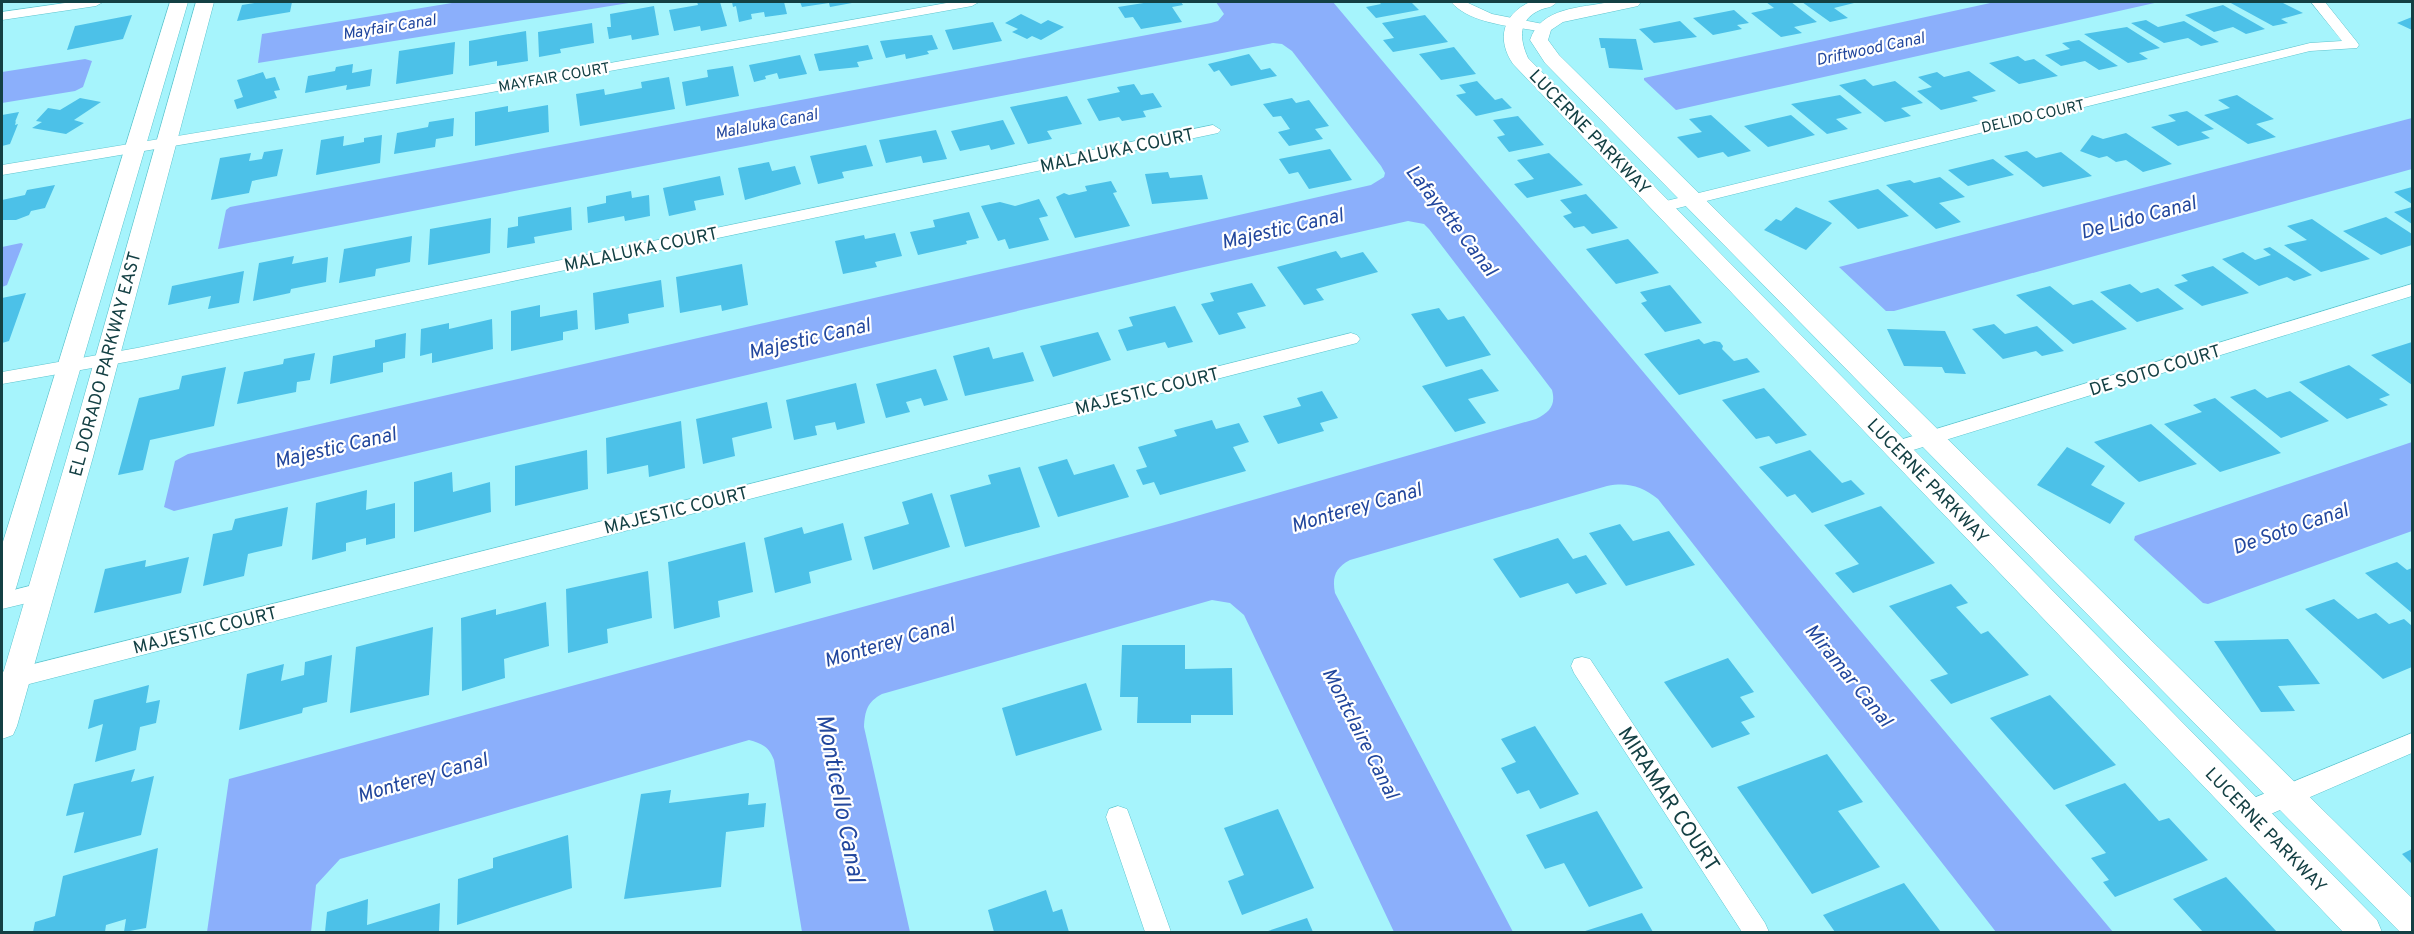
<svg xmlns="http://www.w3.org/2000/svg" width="2414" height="934" font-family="Overpass,sans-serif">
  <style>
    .water { fill: #8baffb }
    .building { fill: #4cc1e8 }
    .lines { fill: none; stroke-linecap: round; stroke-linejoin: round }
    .minor-casing { stroke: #5ec4ce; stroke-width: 1 }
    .tertiary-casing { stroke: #5ec4ce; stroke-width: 1 }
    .minor { fill: #fff; fill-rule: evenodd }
    .tertiary { fill: #fff; fill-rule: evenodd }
    .labels { text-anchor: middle; stroke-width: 4.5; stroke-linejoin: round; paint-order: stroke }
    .far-street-label { font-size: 15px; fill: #144044; stroke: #fff }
    .far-water-label { font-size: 16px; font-style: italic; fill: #22479d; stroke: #fff }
    .street-label { font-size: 18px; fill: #144044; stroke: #fff }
    .water-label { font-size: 20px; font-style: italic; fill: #22479d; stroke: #fff }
    .near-street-label { font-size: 21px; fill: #144044; stroke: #fff }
    .near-water-label { font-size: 24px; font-style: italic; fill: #22479d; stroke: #fff }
  </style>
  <rect width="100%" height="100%" fill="#a6f4fc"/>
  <path class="water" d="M458 2H635L258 63 262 34Z
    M1216 2H1333L2113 932H1996L1658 499C1641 486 1628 482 1607 486L1350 560C1335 568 1332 577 1335 593L1513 932H1394L1244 615 1230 603 1212 600 882 694C867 702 865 711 864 727L910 932H802L774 760C769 747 763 744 749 740L340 859 316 885 311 932H207L229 779 1172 523 1536 419C1550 412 1556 405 1552 390L1429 229 1424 224 1408 221 1182 272 174 511 164 507 175 461 188 454 1371 185 1384 177 1385 173 1381 166 1292 51 1282 44 1273 43 218 249 226 210 230 207 1211 23 1218 21 1224 14Z
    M1995 2H2159L1676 110 1644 80V78Z
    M85 59 92 61 83 87 75 91 2 103V72Z
    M2412 118V169L1894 311H1886L1839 267Z
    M21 243 23 244 7 285 2 287V247Z
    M2412 442V531L2208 604 2203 603 2134 540 2135 536Z"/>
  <path class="building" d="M261 2H292L290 12 237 21 242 5Z
    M697 2H720L727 26 701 31 700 26 674 31 669 10 698 5Z
    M732 2H784L787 14 765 17 764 12 751 14 752 19 739 22 736 6 733 7Z
    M800 2H851L852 3 830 7 829 3 802 7Z
    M1150 2H1181L1183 5 1172 7 1182 22 1141 29 1133 17 1125 18 1118 7Z
    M1379 2H1411L1419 10 1376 18 1366 7 1381 4Z
    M1766 2H1791L1817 22 1794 27 1802 33 1781 37 1751 13 1774 8Z
    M1802 2H1858L1834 8 1848 18 1830 22Z
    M2229 2H2281L2303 13 2281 19 2288 23 2273 26Z
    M2223 5 2265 29 2246 34 2233 27 2214 32 2185 15Z
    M654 6 659 35 632 40 631 35 609 39 607 27H611L610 14Z
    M1734 10 1749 23 1737 25 1742 29 1713 35 1693 18Z
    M1021 14 1041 24 1048 20 1064 27 1041 40 1032 36 1027 39 1012 32 1018 29 1005 23Z
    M132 15 123 39 67 50 75 26Z
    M1425 15 1448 42 1393 52 1383 40 1394 38 1382 23Z
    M2412 17V30L2397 23Z
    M2146 20 2158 27 2184 21 2219 42 2201 46 2188 38 2164 43 2131 23Z
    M1680 21 1697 37 1654 43 1639 29Z
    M993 22 1002 41 953 50 945 30Z
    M592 23 594 43 560 49 561 53 539 57 538 32Z
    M2127 27 2160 48 2139 53 2148 59 2128 63 2084 34Z
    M526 31 528 61 497 66V61L469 66V41Z
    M932 35 938 49 927 51 929 54 906 59 905 54 886 58 880 41Z
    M1599 38 1636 39 1643 70 1609 68 1605 48H1601Z
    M2079 40 2118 66 2099 70 2085 61 2061 66 2045 55 2070 49 2062 43Z
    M455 42 453 74 396 84 399 51Z
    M868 45 873 59 857 62 859 67 819 71 814 54Z
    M1454 47 1476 74 1441 80 1419 54Z
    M1249 54 1261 70 1270 68 1277 76 1231 86 1219 70 1214 72 1208 64Z
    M800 55 807 74 779 79 777 73 765 76 766 79 754 82 749 65Z
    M2018 56 2025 61 2034 59 2058 76 2019 84 1989 63Z
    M353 64 352 73 372 69 370 86 346 90 347 85 305 93 308 76 335 71 336 67Z
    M733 66 739 96 686 106 682 82 708 77 707 70Z
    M1969 71 1996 91 1972 97 1978 101 1941 110 1917 91 1932 87 1918 77 1937 72 1944 77Z
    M263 72 266 79 275 77 280 90 274 91 277 98 237 109 234 100 243 97 237 80Z
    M669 77 675 109 580 126 576 94 604 89 605 95 642 88 641 82Z
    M1865 79 1873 86 1895 81 1923 103 1901 108 1911 116 1885 122 1839 85Z
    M1477 81 1495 100 1502 98 1512 108 1476 116 1456 95 1466 93 1459 85Z
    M1134 84 1141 95 1153 93 1162 107 1143 111 1146 117 1122 121 1119 117 1099 121 1087 99 1120 92 1117 87Z
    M1840 95 1862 113 1836 119 1848 129 1827 134 1791 104Z
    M2237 95 2274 119 2256 124 2276 137 2248 144 2204 115 2230 108 2218 100Z
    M1067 96 1082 124 1047 131 1052 139 1028 144 1010 107Z
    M80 98 101 102 74 120 84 123 66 134 32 128 42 122 36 121 48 108 60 110Z
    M1292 98 1296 103 1309 100 1329 126 1315 129 1323 139 1289 146 1278 132 1290 129 1281 116 1273 117 1263 104Z
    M548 105 549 132 475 146V112L508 106V112Z
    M2187 111 2214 129 2201 132 2210 138 2178 146 2151 127 2176 121 2168 115Z
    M19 112 15 122 16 121 15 125 18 124 10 144 2 146V115Z
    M1711 115 1751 151 1728 157 1723 152 1698 158 1677 137 1702 132 1689 119Z
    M1791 115 1815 135 1768 147 1744 126Z
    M1518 116 1544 145 1509 152 1497 137 1505 135 1493 120Z
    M454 118 453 136 436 139 435 147 394 154 397 133 428 127 429 122Z
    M1003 120 1015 144 991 150 989 145 960 151 951 131Z
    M936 130 947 159 923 163 921 156 886 163 879 140Z
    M2126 133 2172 164 2143 172 2126 160 2116 162 2107 156 2099 158 2080 151 2092 135 2103 139Z
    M382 135 380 163 316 175 321 140 344 136 343 146 364 142V138Z
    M866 145 873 166 842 172 844 178 818 184 810 156Z
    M283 149 277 176 252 181 249 193 211 200 220 158 251 153 249 161 262 159 264 152Z
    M1330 149 1352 180 1309 189 1298 172 1289 174 1279 159Z
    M2027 151 2036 158 2061 152 2092 176 2043 187 2004 156Z
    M1549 153 1583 185 1527 198 1514 184 1534 179 1517 160Z
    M1993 159 2014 175 1968 186 1948 170Z
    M769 162 772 171 795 166 801 184 745 200 738 168Z
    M1168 172 1170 178 1202 175 1208 199 1152 204 1145 174Z
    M720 176 724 195 694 201 696 210 669 216 663 188Z
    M1940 177 1965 197 1939 203 1961 222 1936 229 1886 185 1910 180 1914 183Z
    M1111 181 1117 192 1113 193 1130 226 1075 238 1056 197 1064 193 1069 195 1087 191 1085 186Z
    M55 185 45 208 31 211 29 215 16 220H2V200L25 195 27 190Z
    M2412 187V204L2394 192Z
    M1878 189 1909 216 1858 229 1828 201Z
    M631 191 632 198 649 195 650 216 625 221 624 216 588 223 587 207 606 203V196Z
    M1586 194 1618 228 1592 234 1584 226 1574 228 1563 216 1572 213 1560 200Z
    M1039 199 1048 216 1039 218 1049 240 1009 249 1005 239 998 241 981 206 1000 202 1015 206Z
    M571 207 572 230 534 237 535 243 507 248 508 228 518 226V217Z
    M1796 207 1832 223 1806 250 1764 230 1776 219 1781 221Z
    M2412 207V224L2394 212Z
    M969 212 979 238 966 241 967 244 918 255 910 232 935 227 933 220Z
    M2386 217 2412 234V245L2381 255 2343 231Z
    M491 218 490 253 428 265 430 229Z
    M2312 219 2370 259 2321 272 2284 245 2307 240 2287 226Z
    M895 233 902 256 875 262 877 267 843 274 835 241 864 235 865 239Z
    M412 236 410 262 376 269 375 276 339 283 344 249Z
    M1628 239 1659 273 1616 284 1586 249Z
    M2270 247 2312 275 2294 281 2287 277 2259 286 2222 259 2243 252 2255 260 2271 255 2263 249Z
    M1336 251 1341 258 1363 252 1378 272 1316 289 1324 300 1304 305 1277 267Z
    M294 256 292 264 328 257 326 282 291 289 290 293 253 301 259 263Z
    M742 264 748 305 722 311 721 305 680 313 676 277Z
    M2213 266 2249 293 2202 306 2174 285 2188 281 2181 275Z
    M244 271 239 303 208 309 211 296 168 305 172 286Z
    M661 280 664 307 628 314 629 323 595 330 593 293Z
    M1252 283 1266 306 1237 313 1246 328 1219 335 1201 304 1214 301 1210 293Z
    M2130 284 2141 293 2158 288 2184 309 2137 322 2100 292Z
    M1670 285 1702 323 1665 332 1641 303 1647 301 1640 292Z
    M2050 286 2073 305 2092 300 2127 329 2073 344 2016 295Z
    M26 293 9 341 2 343V298Z
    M540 305V317L577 310 578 329 563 332V340L511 351V311Z
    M1175 306 1193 342 1168 348 1165 342 1127 351 1118 330 1133 326 1129 317Z
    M1439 308 1448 320 1464 316 1491 355 1446 367 1411 314Z
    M492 319 493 349 432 363V353L420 356 421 329 449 323V329Z
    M1994 324 2005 334 2037 326 2064 351 2042 356 2036 351 2003 359 1972 329Z
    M1887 329 1945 331 1966 374 1945 373 1942 367 1904 366Z
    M1098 332 1111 360 1053 377 1040 346Z
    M406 333 405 358 383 363V372L330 384 333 356 375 347V340Z
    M1699 339 1704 344 1714 341 1720 342 1723 346 1722 349 1734 361 1747 358 1760 372 1679 395 1644 354Z
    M2412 342V385L2371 355Z
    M989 347 993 359 1023 352 1034 381 965 396 953 356Z
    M315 353 310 380 297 382 296 392 237 404 244 372 283 364 284 359Z
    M2349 365 2390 395 2379 399 2388 405 2347 419 2299 382Z
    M226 367 214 426 150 440 143 470 118 475 139 398 179 389 182 376Z
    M936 369 948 400 924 406 921 398 906 402 910 412 886 418 876 384Z
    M1482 369 1499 391 1468 399 1486 423 1455 432 1422 386Z
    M856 383 865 423 837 430 835 422 815 426 817 435 794 440 786 400Z
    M1764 388 1807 435 1776 444 1769 436 1756 439 1722 400Z
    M2255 389 2267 398 2290 391 2329 421 2281 438 2230 397Z
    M1322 391 1338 418 1320 423 1324 431 1278 444 1263 416 1301 406 1297 398Z
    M2215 398 2281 453 2220 472 2164 424 2202 412 2193 405Z
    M767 402 772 428 732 438 735 456 703 464 696 419Z
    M1212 420 1216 429 1239 423 1249 442 1233 447 1246 471 1160 495 1154 482 1143 485 1136 470 1147 467 1138 447 1177 436 1174 430Z
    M681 421 685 468 649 477 648 465 607 474 606 438Z
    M2151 424 2197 464 2139 482 2094 442Z
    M2067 447 2105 466 2091 485 2125 503 2110 524 2037 485Z
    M587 450 588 489 515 506V466Z
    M1810 450 1842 483 1851 480 1865 494 1812 513 1795 494 1787 497 1759 467Z
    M1067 459 1074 475 1114 464 1129 497 1058 517 1038 467Z
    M1020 467 1040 527 965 547 950 495 991 484 988 475Z
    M452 472 453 492 490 482 491 512 414 532V482Z
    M367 490 366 510 395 503V538L366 545V538L346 543V551L312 560 316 503Z
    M932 493 950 547 873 570 864 537 909 524 902 502Z
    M1881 506 1935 563 1853 593 1835 573 1859 564 1824 525Z
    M288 507 282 546 248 554 244 576 203 586 213 534 232 530 235 519Z
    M843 523 852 560 809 572 811 583 775 593 764 538 802 527 804 534Z
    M1620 524 1633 541 1669 531 1695 565 1626 586 1589 533Z
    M1558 538 1573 559 1586 555 1607 584 1576 594 1568 583 1520 598 1493 559Z
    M745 542 753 592 718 601 720 617 674 629 668 562Z
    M189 557 181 593 94 613 105 569 146 560 145 567Z
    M2397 562 2407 570 2412 568V613L2365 573Z
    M648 571 652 618 607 629 608 643 568 653 566 589Z
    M1951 584 1968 603 1956 607 1981 634 1988 631 2029 675 1951 704 1930 680 1948 674 1889 606Z
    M2334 599 2358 619 2376 613 2389 624 2404 619 2412 626V667L2383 679 2305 609Z
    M546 602 549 646 504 659 505 678 462 691 461 618 496 609V615Z
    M433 627 429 695 350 713 356 647Z
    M2288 639 2320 684 2278 686 2295 711 2261 712 2214 641Z
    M1122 645H1185V669L1232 668 1233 715H1191V723H1137L1138 697H1120Z
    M332 655 327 702 303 708 302 713 239 730 247 674 284 664 281 681 304 675 305 662Z
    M1728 658 1754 692 1740 697 1755 717 1741 722 1750 734 1712 748 1664 682Z
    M1086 683 1102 730 1016 756 1002 708Z
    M149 685 146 703 160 700 156 723 140 727 136 750 95 762 103 724 88 729 94 700Z
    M2050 695 2116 765 2054 790 1990 718Z
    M1535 726 1579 794 1540 809 1529 790 1517 794 1501 768 1516 762 1501 739Z
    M1827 754 1863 802 1838 811 1880 867 1812 894 1737 787Z
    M135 769 131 782 154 776 141 835 74 853 84 812 66 816 74 784Z
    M2125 783 2159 821 2169 818 2208 860 2115 897 2103 882 2109 880 2091 858 2106 853 2065 805Z
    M671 790 669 803 749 793 748 805 766 803 764 827 726 832 721 887 624 899 641 794Z
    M1278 809 1314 888 1242 915 1228 881 1244 875 1224 828Z
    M1597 811 1643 888 1589 907 1564 863 1545 869 1526 835Z
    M568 835 572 888 457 925 458 879 493 868V858Z
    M158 848 146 928 124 932 126 919 106 925 105 932H33L35 922 55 916 63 876Z
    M2412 849V864L2402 854Z
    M2226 877 2277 932H2203L2173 899Z
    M1904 883 1941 932H1835L1823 915Z
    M1046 890 1053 912 1062 909 1069 932H994L988 910Z
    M368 899 367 925 440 903 439 932H325L327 912Z
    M1642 913 1653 932H1582Z
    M1307 918 1313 932H1265Z"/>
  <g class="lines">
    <defs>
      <path id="minor" d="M72 2H103L96 6 2 20V12Z
        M952 2H979L972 6 481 94 2 175V165L481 86Z
        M1451 2H1466L1492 14 1543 24 1550 28 1543 32C1515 26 1471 25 1451 2Z
        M2311 2H2325L2357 42 2359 45 2357 48 2310 51 1662 212 1654 207 1662 202 2310 43 2342 41Z
        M1213 125 1221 130 1218 133 137 360 2 384V372L137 348Z
        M2412 284V296L1897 455 1890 453 1887 448 1890 443Z
        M1351 333 1357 335 1360 339 1357 343 2 691V672Z
        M41 583 48 586 52 592 48 598 2 609V593Z
        M1582 657 1590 659 1765 923 1769 932H1742L1574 673 1571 666 1574 659Z
        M2412 733V753L2257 820 2248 823 2239 820 2236 812 2239 804Z
        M1118 806 1127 809 1130 817 1171 932H1145L1106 817 1109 809Z"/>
      <path id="tertiary" d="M170 2H188L16 588 12 596 2 599V545Z
        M196 2H214L93 457 17 726 13 735 2 739V677L67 457Z
        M1530 2H1557C1552 8 1547 7 1540 10 1518 20 1519 38 1528 58L2377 920 2382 932H2343L1513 64C1496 39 1503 14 1530 2Z
        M1610 2H1641L1638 6 1563 22 1551 30 1548 40 1559 55 2412 898V932H2400L1545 63 1530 40C1541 7 1580 8 1610 2Z"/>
    </defs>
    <use href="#minor" class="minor-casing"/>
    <use href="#tertiary" class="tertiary-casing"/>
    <use href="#minor" class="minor"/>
    <use href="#tertiary" class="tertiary"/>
  </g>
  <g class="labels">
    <g class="far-street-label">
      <text transform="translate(554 77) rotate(-10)" y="5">MAYFAIR COURT</text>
      <text transform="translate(2033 116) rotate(-13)" y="5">DELIDO COURT</text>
    </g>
    <g class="far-water-label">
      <text transform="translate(389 26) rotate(-9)" y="6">Mayfair Canal</text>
      <text transform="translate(1870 48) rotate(-12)" y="6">Driftwood Canal</text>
      <text transform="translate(766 123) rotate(-11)" y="6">Malaluka Canal</text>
    </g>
    <g class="street-label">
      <text transform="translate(1590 132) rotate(46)" y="6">LUCERNE PARKWAY</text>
      <text transform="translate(1117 150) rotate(-12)" y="6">MALALUKA COURT</text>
      <text transform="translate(641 249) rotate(-12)" y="6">MALALUKA COURT</text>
      <text transform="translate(105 364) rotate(-75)" y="6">EL DORADO PARKWAY EAST</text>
      <text transform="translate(2155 370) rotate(-17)" y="6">DE SOTO COURT</text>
      <text transform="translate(1147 391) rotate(-14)" y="6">MAJESTIC COURT</text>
      <text transform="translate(1928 481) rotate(46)" y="6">LUCERNE PARKWAY</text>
      <text transform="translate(676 510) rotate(-14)" y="6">MAJESTIC COURT</text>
      <text transform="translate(205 630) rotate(-14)" y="6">MAJESTIC COURT</text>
      <text transform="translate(2266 830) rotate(46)" y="6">LUCERNE PARKWAY</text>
    </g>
    <g class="water-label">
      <text transform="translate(2138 217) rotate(-15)" y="7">De Lido Canal</text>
      <text transform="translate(1452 220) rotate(52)" y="7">Lafayette Canal</text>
      <text transform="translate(1282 228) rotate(-13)" y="7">Majestic Canal</text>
      <text transform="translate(809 338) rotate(-13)" y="7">Majestic Canal</text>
      <text transform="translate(335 447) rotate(-13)" y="7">Majestic Canal</text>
      <text transform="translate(1356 507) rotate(-16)" y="7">Monterey Canal</text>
      <text transform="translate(2290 528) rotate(-19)" y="7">De Soto Canal</text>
      <text transform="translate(889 642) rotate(-16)" y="7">Monterey Canal</text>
      <text transform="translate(1849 675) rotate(51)" y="7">Miramar Canal</text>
      <text transform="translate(1361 733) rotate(63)" y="7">Montclaire Canal</text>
      <text transform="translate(422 777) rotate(-16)" y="7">Monterey Canal</text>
    </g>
    <g class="near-street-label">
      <text transform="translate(1669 799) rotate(57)" y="7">MIRAMAR COURT</text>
    </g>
    <g class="near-water-label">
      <text transform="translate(841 798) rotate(79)" y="8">Monticello Canal</text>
    </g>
  </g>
  <rect width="2414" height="934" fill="none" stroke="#144044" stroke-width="6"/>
</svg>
